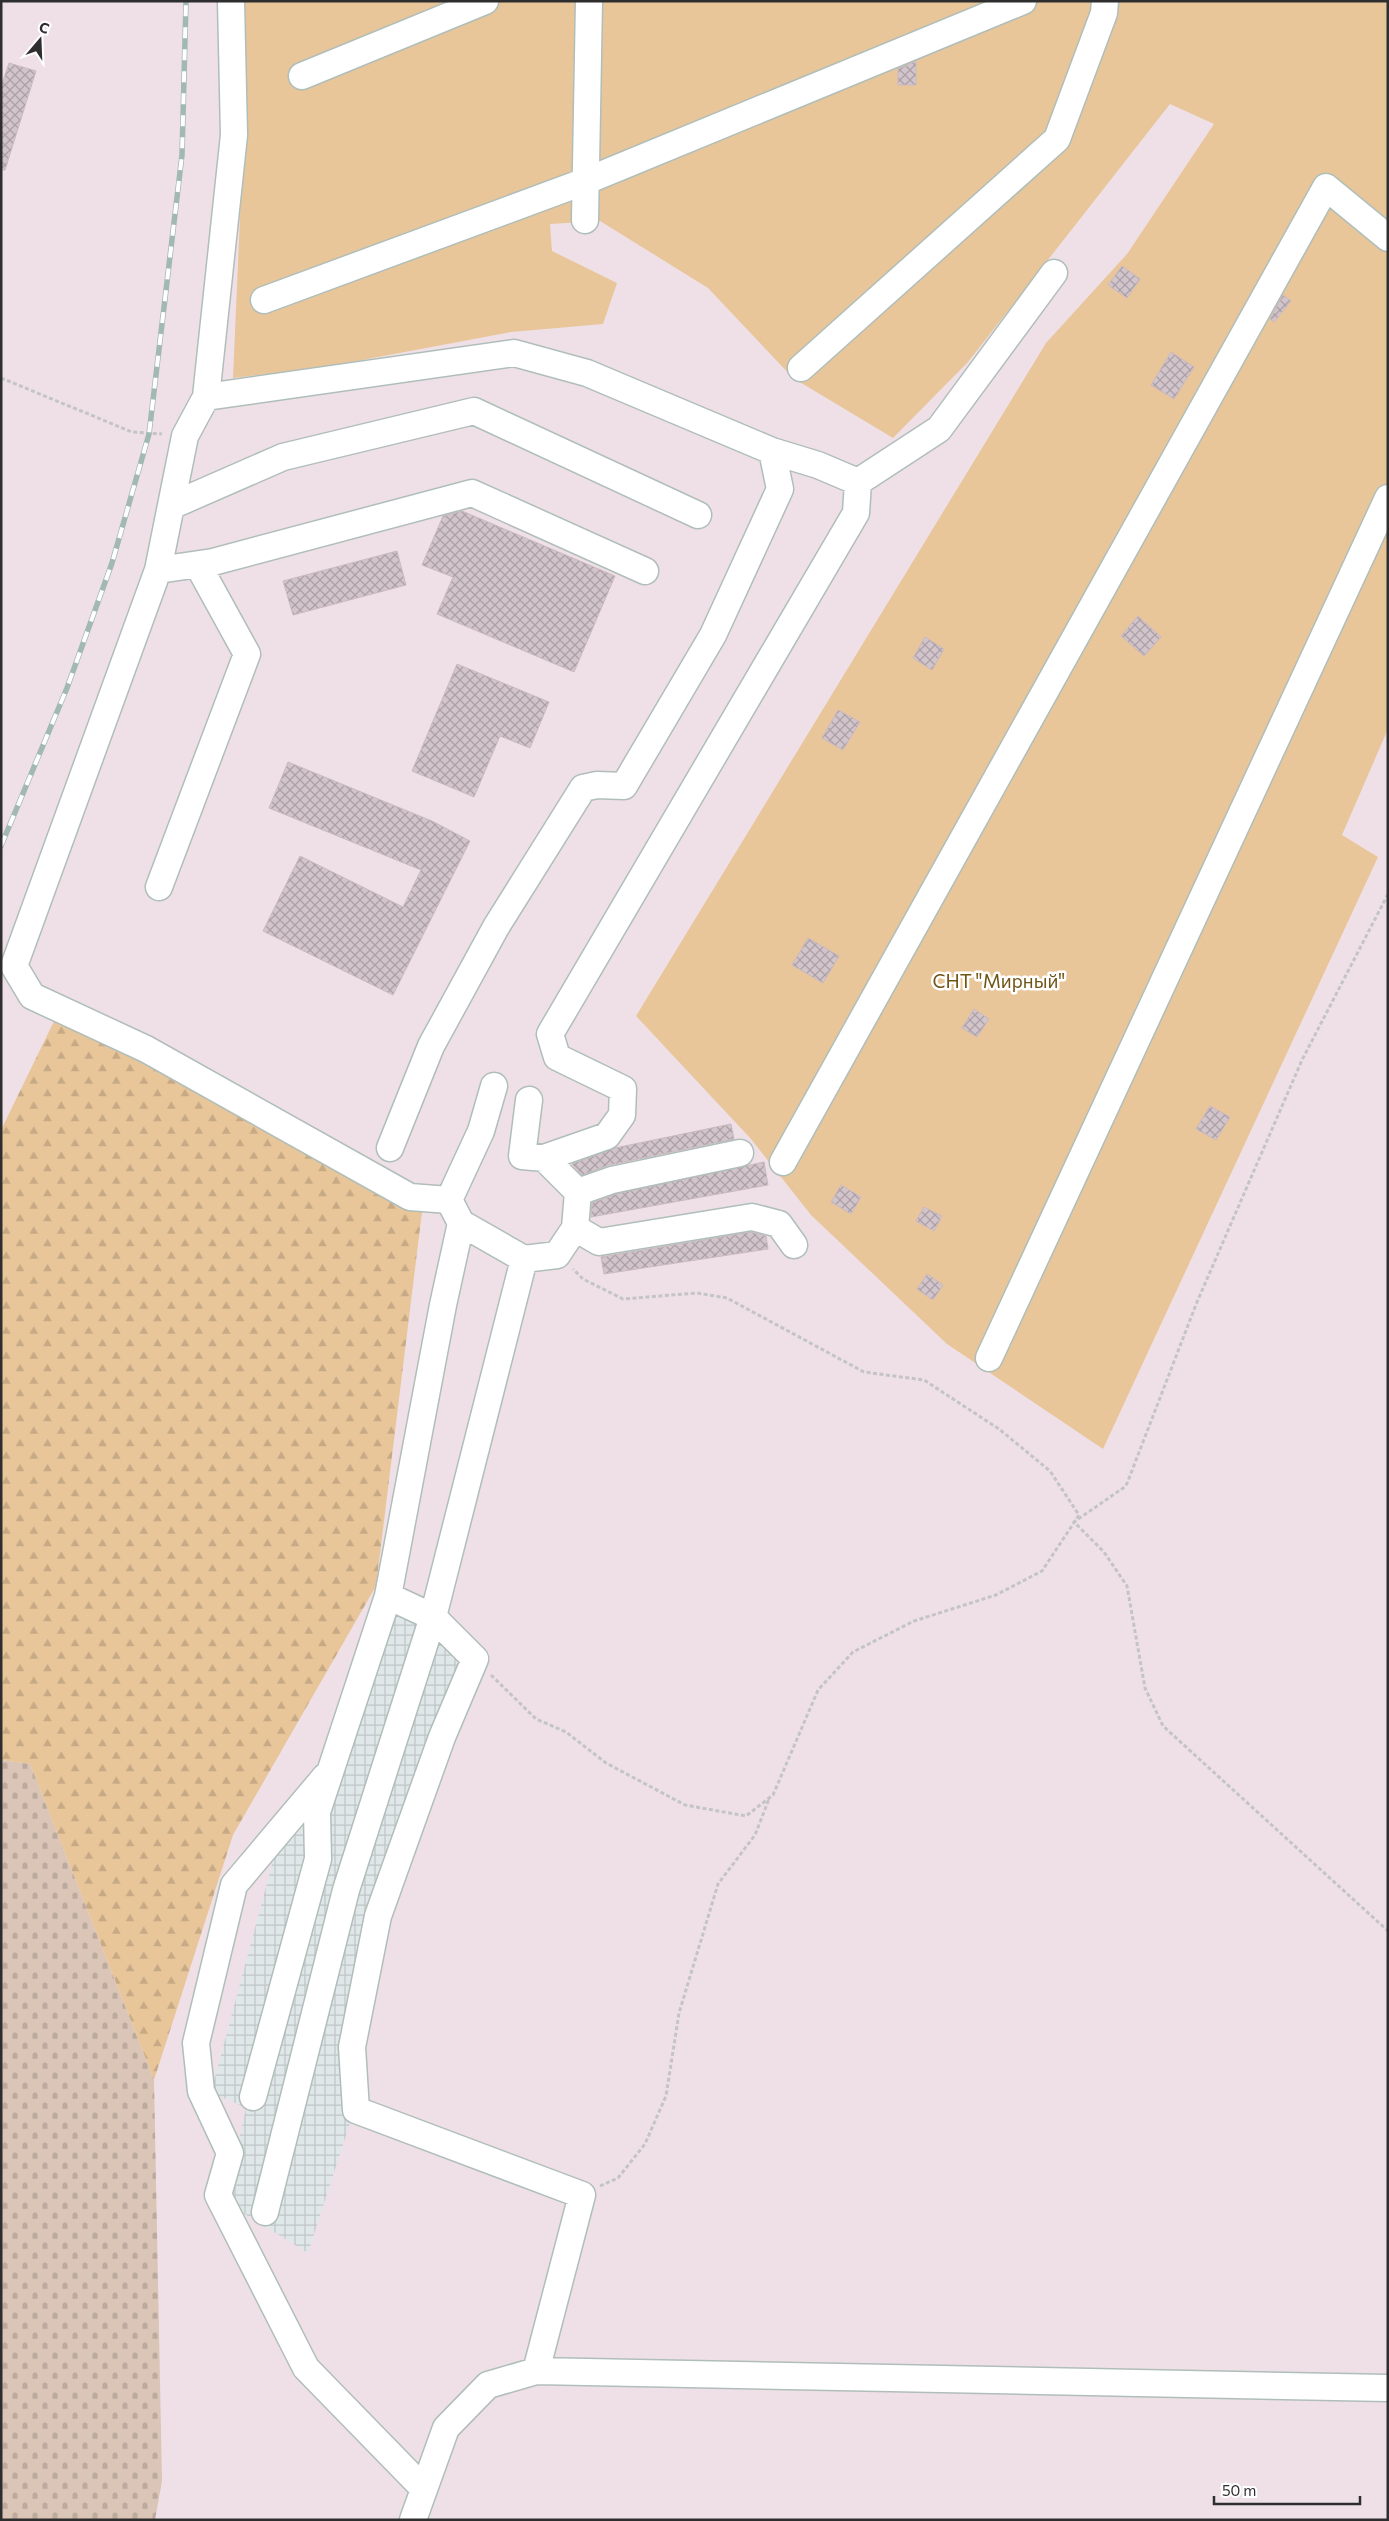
<svg xmlns="http://www.w3.org/2000/svg" width="1389" height="2521" font-family="Commissioner,sans-serif">
  <style>
    .industrial { fill: url(#industrial-grid) }
    .grass { fill: #e8c69a }
    .forest { fill: url(#forest-firs) }
    .cemetery { fill: url(#cemetery-stones) }
    .building { fill: url(#building-cross-hatch); stroke: #cbb9c1 }
    .lines { fill: none; stroke-linecap: round; stroke-linejoin: round }
    .minor-casing { stroke: #b0beba; stroke-width: 29 }
    .path { stroke: #c4c4c4; stroke-width: 3; stroke-dasharray: 4 2.5; stroke-linecap: butt }
    .minor { stroke: #fff; stroke-width: 26 }
    .rail-casing { stroke: #a2b9b3; stroke-width: 5.5 }
    .rail { stroke: #fff; stroke-width: 4; stroke-dasharray: 11; stroke-linecap: butt }
    .labels { text-anchor: middle; stroke-width: 5; stroke-linejoin: round; paint-order: stroke }
    .park-label { font-size: 19px; fill: #715517; stroke: #fff }
  </style>
  <defs>
    <pattern id="industrial-grid" width="8" height="8" patternUnits="userSpaceOnUse" patternTransform="scale(1.25)"><rect width="8" height="8" fill="#e0e7e8"/><path d="M0 4h8M4 0v8" fill="none" stroke="#c0c6c7"/></pattern>
    <pattern id="forest-firs" width="22" height="20" patternUnits="userSpaceOnUse" patternTransform="scale(1.25)"><rect width="22" height="20" fill="#e8c69a"/><path d="M5 1l3.5 6h-7zM16 11l3.5 6h-7z" fill="#c7aa85"/></pattern>
    <pattern id="cemetery-stones" width="16" height="16" patternUnits="userSpaceOnUse" patternTransform="scale(1.25)"><rect width="16" height="16" fill="#dac5b6"/><path d="M2 7V4a2 2 0 0 1 4 0v3zM10 15v-3a2 2 0 0 1 4 0v3z" fill="#bbaa9d"/></pattern>
    <pattern id="building-cross-hatch" width="8" height="8" patternUnits="userSpaceOnUse" patternTransform="scale(1.25)"><rect width="8" height="8" fill="#d2c4cb"/><path d="M0 0l8 8M0 8l8-8" fill="none" stroke="#aba0a5"/></pattern>
  </defs>
  <rect width="100%" height="100%" fill="#efe0e8"/>
  <path class="industrial" d="M393 1611 425 1619 461 1660 369 1915 352 2117 308 2253 225 2202 246 2108 211 2092 275 1853 311 1820Z"/>
  <path class="grass" d="M243 1H1388V729L1342 835 1378 857 1103 1449 947 1344 811 1215 751 1139 636 1016 1046 343 1127 254 1214 124 1170 104 968 362 893 438 793 378 708 288 600 221 550 224 552 251 617 283 603 324 511 332 325 367 233 378 241 194Z"/>
  <path class="forest" d="M58 1013 422 1212 376 1586 233 1835 154 2080 30 1764 1 1760V1130Z"/>
  <path class="cemetery" d="M1 1760 30 1764 154 2080 162 2481 155 2520H1Z"/>
  <path class="building" d="M916 61V85H898V69Z
    M9 63 36 71 5 170H1V87Z
    M1122 266 1140 279 1127 298 1108 285Z
    M1283 295 1291 301 1274 322 1270 319Z
    M1171 352 1194 367 1174 399 1151 385Z
    M462 511 615 576 574 672 437 614 453 577 422 565 443 516Z
    M397 551 406 585 293 615 283 581Z
    M1138 616 1161 637 1144 656 1121 636Z
    M925 637 944 649 932 670 913 658Z
    M457 664 549 702 530 748 500 736 474 797 412 771Z
    M838 710 860 722 843 750 822 738Z
    M288 762 432 821 470 841 393 995 263 931 300 856 403 907 421 870 269 808Z
    M808 938 839 956 823 983 792 965Z
    M974 1009 989 1019 977 1037 962 1028Z
    M1210 1106 1230 1117 1216 1140 1196 1129Z
    M731 1124 734 1139 609 1165 582 1175 572 1164 615 1148Z
    M764 1162 768 1185 591 1217 592 1203 616 1194Z
    M841 1185 861 1197 851 1214 831 1202Z
    M924 1207 942 1216 934 1231 916 1221Z
    M751 1232 766 1236 768 1249 604 1274 601 1257Z
    M927 1274 943 1285 933 1300 917 1289Z"/>
  <g class="lines">
    <defs>
      <path id="minor" d="M231 1 234 135 206 397 185 436 158 570 14 966 32 996 146 1049 410 1197 449 1200
        M302 76 485 1
        M585 220 589 1
        M264 300 586 181 1023 1
        M801 368 1057 139 1104 13 1105 1
        M206 397 514 353 587 373 772 451 818 465 858 482 939 429 1054 273
        M171 506 283 457 474 411 698 515
        M158 570 213 562 472 493 645 571
        M159 887 247 654 198 565
        M494 1086 481 1131 449 1200 461 1223 524 1259 557 1255 575 1228 578 1192 544 1158 607 1136 622 1115 623 1089 557 1057 550 1034 856 513 858 482
        M529 1100 522 1156 544 1158
        M390 1148 431 1046 496 927 583 788 597 785 624 786 713 635 780 489 772 451
        M783 1162 1326 187 1388 238
        M578 1192 612 1180 740 1153
        M575 1228 599 1242 752 1217 779 1224 794 1245
        M989 1358 1388 498
        M388 1596 433 1617 475 1659 442 1737 378 1916 352 2047 356 2110 582 2195 536 2371
        M325 1777 234 1885 196 2043 201 2091 230 2153 218 2195 306 2368 424 2489
        M253 2097 318 1859 317 1812 388 1596 443 1305 461 1223
        M265 2212 346 1890 433 1617 524 1259
        M413 2520 446 2428 488 2385 536 2371 1388 2388"/>
    </defs>
    <use href="#minor" class="minor-casing"/>
    <path class="path" d="M1 378 132 432 162 434
      M1388 894 1302 1060 1197 1302 1126 1486 1074 1522 1104 1552 1127 1586 1145 1688 1163 1726 1388 1931
      M491 1675 536 1719 566 1732 606 1763 685 1805 746 1816 773 1795 818 1690 853 1652 914 1621 996 1595 1042 1571 1079 1515 1050 1471 999 1429 924 1380 864 1372 727 1298 697 1293 623 1299 583 1279 573 1269
      M600 2186 618 2178 645 2144 666 2096 679 2013 718 1884 755 1835 769 1799"/>
    <use href="#minor" class="minor"/>
    <defs>
      <path id="rail" d="M1 846 67 688 112 563 149 434 182 155 186 1"/>
    </defs>
    <use href="#rail" class="rail-casing"/>
    <use href="#rail" class="rail"/>
  </g>
  <g class="labels">
    <g class="park-label">
      <text x="999" y="988">СНТ "Мирный"</text>
    </g>
  </g>
  <rect width="1389" height="2521" fill="none" stroke="#2e2e2e" stroke-width="5"/>
  <g transform="translate(40 40) rotate(19)" stroke="#ffffff" stroke-width="4" paint-order="stroke">
  <path d="M0-4L9 19L0 12L-9 19Z" fill="#2e2e2e"/>
  <text y="-8" font-size="14" font-weight="bold" text-anchor="middle" fill="#2e2e2e">С</text>
  </g>
  <path d="M1214 2496v8h146v-8" fill="none" stroke="#2e2e2e" stroke-width="2.5"/>
  <text x="1222" y="2496" font-size="15" fill="#2e2e2e" stroke="#ffffff" stroke-width="4" paint-order="stroke">50 m</text>
</svg>
